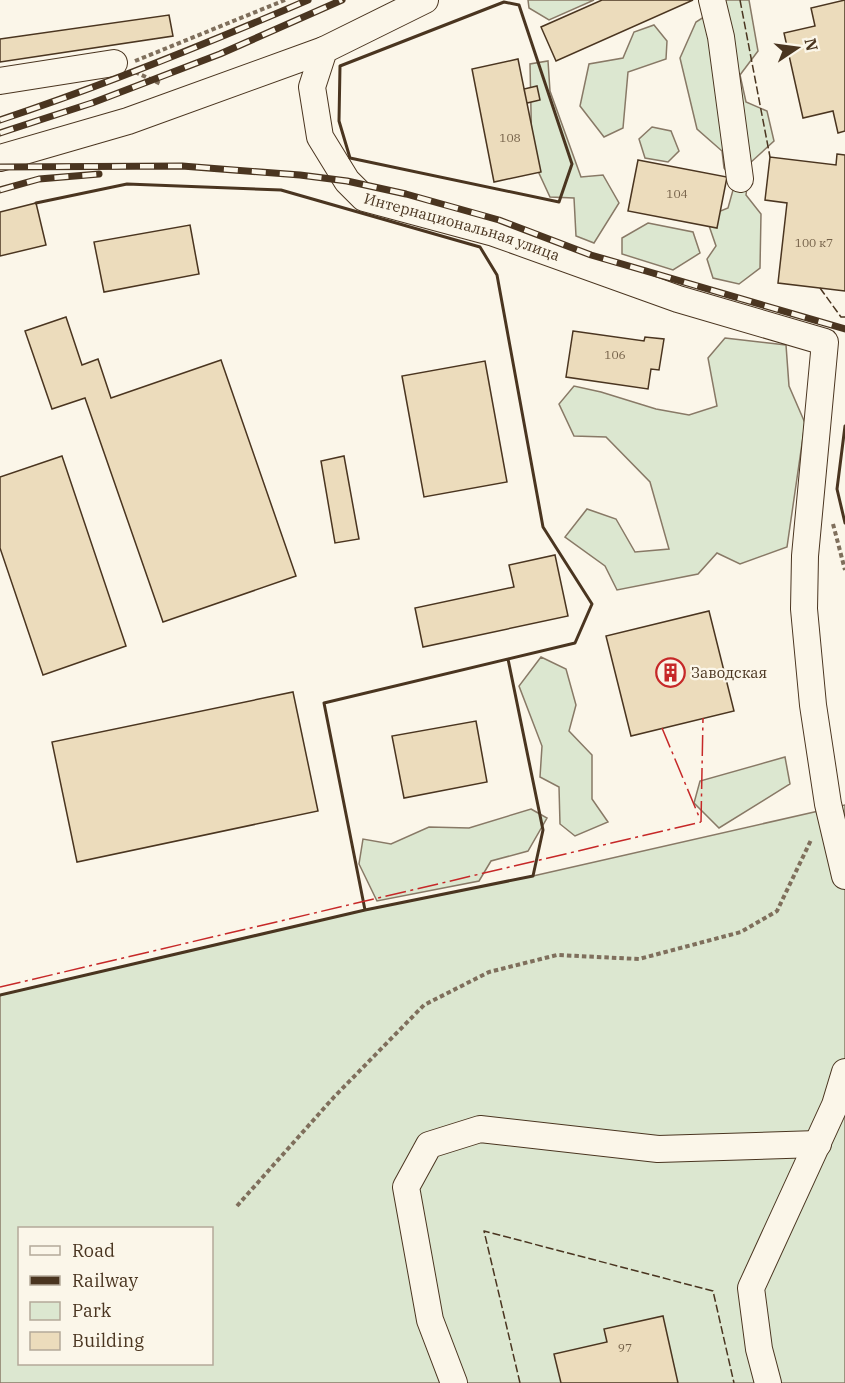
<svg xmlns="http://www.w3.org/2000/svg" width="845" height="1383" font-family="'IBM Plex Serif',serif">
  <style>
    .green { fill: #dce7d0; stroke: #887966; stroke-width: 1.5; fill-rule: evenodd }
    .building { fill: #ecdcbc; stroke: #4a3520; stroke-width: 1.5 }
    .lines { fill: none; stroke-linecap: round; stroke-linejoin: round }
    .minor-casing { stroke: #4a3520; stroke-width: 28 }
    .path { stroke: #7f6f5c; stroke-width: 4; stroke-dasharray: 4.5 3; stroke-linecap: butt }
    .minor { stroke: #fbf6e9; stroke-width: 26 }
    .rail-casing { stroke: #4a3520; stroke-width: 7 }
    .rail { stroke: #fbf6e9; stroke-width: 4.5; stroke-dasharray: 14; stroke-linecap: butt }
    .fence { stroke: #4a3520; stroke-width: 1.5; stroke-dasharray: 8 3; stroke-linecap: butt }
    .wall { stroke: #4a3520; stroke-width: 3 }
    .power { stroke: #c62828; stroke-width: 1.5; stroke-dasharray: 21 4.5 3 4.5; stroke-linecap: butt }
    .labels { text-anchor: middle; stroke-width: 4.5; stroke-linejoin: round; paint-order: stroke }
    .number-label { font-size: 12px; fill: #725f47 }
    .street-label { font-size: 15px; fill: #4a3520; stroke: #fbf6e9 }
    .poi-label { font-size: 15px; fill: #4a3520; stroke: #fbf6e9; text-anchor: start }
  </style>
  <rect width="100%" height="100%" fill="#fbf6e9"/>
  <path class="green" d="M528 0H594L549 20 529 8Z
    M721 0H749L758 51 740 75 746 102 767 111 774 141 750 163 746 195 761 214 760 268 739 284 713 278 707 259 716 246 706 217 728 208 735 183 724 168 722 151 697 129 680 58 696 22 718 8Z
    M654 25 667 41 666 59 628 72 623 128 604 137 580 106 589 64 623 58 634 32Z
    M548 61 550 91 581 177 603 175 619 203 594 243 576 236 574 198 550 197 532 158 530 64Z
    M652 127 671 131 679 151 668 162 645 158 639 139Z
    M648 223 693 232 700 253 673 270 622 254V238Z
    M725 338 786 345 789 386 805 423 787 547 740 564 717 553 698 574 617 590 605 566 565 537 587 509 616 519 635 552 669 549 650 482 606 437 574 436 559 404 574 386 601 392 656 409 689 415 717 406 708 358Z
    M541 657 566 669 576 705 569 731 592 755V799L608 822 575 836 560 824 559 787 540 777 542 746 519 686Z
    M785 757 790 784 719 828 694 803 700 781Z
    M845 805V1383H0V995L365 910 533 876ZM20 1228H212V1364H20Z
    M531 809 547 818 528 851 491 861 479 881 377 901 359 864 363 839 391 844 429 827 469 828Z"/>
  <path class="building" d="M602 0H693L556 61 541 27Z
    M845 0V131L838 133 833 111 803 118 784 33 815 26 811 8Z
    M169 15 173 36 0 62V39Z
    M518 59 541 172 494 182 472 69Z
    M537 86 540 100 527 103 524 89Z
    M837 154 845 155V291L778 283 787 203 765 200 770 157 836 165Z
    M638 160 727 177 717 228 628 211Z
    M36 203 46 245 0 256V212Z
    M190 225 199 274 104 292 94 242Z
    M66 317 82 365 98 359 111 398 221 360 296 576 163 622 85 398 52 409 25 331Z
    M573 331 644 341 645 337 664 339 659 370 651 369 648 389 566 377Z
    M485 361 507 482 424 497 402 376Z
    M62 456 126 646 43 675 0 548V477Z
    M344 456 359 539 335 543 321 461Z
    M555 555 568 616 423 647 415 608 514 587 509 565Z
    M709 611 734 711 631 736 606 636Z
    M293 692 318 811 77 862 52 742Z
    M476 721 487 782 404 798 392 736Z
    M663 1316 678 1383H561L554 1354 607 1342 604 1329Z"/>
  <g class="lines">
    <defs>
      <g id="minor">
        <path id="s1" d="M425 0 324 50 312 87 320 137 347 181 364 198 494 233 678 299 825 342 805 556 804 609 813 705 828 804 845 876"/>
        <path d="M712 0 721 37 740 179"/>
        <path d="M0 81 114 63"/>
        <path d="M0 158 128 121 324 50"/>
        <path d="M454 1383 430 1320 406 1187 429 1145 480 1129 658 1149 818 1144"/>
        <path d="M768 1383 759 1349 751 1288 835 1105 845 1072"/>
      </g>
    </defs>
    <use href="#minor" class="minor-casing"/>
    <path class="path" d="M135 61 285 0
      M135 72 161 84
      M833 524 845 570
      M237 1206 334 1097 424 1005 489 972 557 955 639 959 741 932 777 911 811 840"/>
    <use href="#minor" class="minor"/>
    <defs>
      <path id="rail" d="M0 120C105 85 206 44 308 0
        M0 133 92 103 220 54 342 0
        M0 167 182 166 300 175 347 181 406 194 499 220 591 255 845 329
        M0 190 39 179 99 174"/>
    </defs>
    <use href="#rail" class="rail-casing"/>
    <use href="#rail" class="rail"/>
    <path class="fence" d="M740 0 770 157
      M820 288 841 317H845
      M520 1383 484 1231 713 1291 734 1383"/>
    <path class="wall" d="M504 2 519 5 572 164 559 202 350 158 339 121 340 66Z
      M36 203 127 184 281 190 480 247 497 275 543 527 592 604 575 643 324 703 365 910
      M845 426 837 489 845 523
      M0 995 365 910 533 876 543 830 508 659"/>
    <path class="power" d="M662 728 700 819
      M701 822 703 718
      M0 987 701 822"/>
  </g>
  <defs>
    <symbol id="building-ring" viewBox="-11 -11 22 22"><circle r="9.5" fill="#fbf6e9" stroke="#c62828" stroke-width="1.5"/><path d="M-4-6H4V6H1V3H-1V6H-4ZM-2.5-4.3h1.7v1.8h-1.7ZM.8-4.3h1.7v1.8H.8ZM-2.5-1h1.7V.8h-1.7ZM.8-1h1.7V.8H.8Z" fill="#c62828"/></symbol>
  </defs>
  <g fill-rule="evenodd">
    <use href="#building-ring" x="654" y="656" width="33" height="33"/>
  </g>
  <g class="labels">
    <g class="number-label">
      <text x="510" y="142">108</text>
      <text x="677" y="198">104</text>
      <text x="814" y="247">100 к7</text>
      <text x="615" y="359">106</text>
      <text x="625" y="1352">97</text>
    </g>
    <g class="street-label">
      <text dy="5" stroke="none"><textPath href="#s1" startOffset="380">Интернациональная улица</textPath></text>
    </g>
    <g class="poi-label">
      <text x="691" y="678">Заводская</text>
    </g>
  </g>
  <rect x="18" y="1227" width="195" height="138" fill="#fbf6e9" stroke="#b4a999" stroke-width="1.5"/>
  <rect x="30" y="1246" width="30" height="9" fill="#fbf6e9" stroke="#b4a999" stroke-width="1.5"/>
  <text x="72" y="1257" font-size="18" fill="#4a3520">Road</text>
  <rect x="30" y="1276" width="30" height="9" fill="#4a3520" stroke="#b4a999" stroke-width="1.5"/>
  <text x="72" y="1287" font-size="18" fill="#4a3520">Railway</text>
  <rect x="30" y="1302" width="30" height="18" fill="#dce7d0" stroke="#b4a999" stroke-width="1.5"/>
  <text x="72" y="1317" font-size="18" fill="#4a3520">Park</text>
  <rect x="30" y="1332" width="30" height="18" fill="#ecdcbc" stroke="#b4a999" stroke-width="1.5"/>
  <text x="72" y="1347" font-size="18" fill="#4a3520">Building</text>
  <g transform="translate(797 48) rotate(77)" stroke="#fbf6e9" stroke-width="4.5" paint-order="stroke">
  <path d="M0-4.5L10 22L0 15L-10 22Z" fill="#4a3520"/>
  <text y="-9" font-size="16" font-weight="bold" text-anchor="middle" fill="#4a3520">N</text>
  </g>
</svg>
